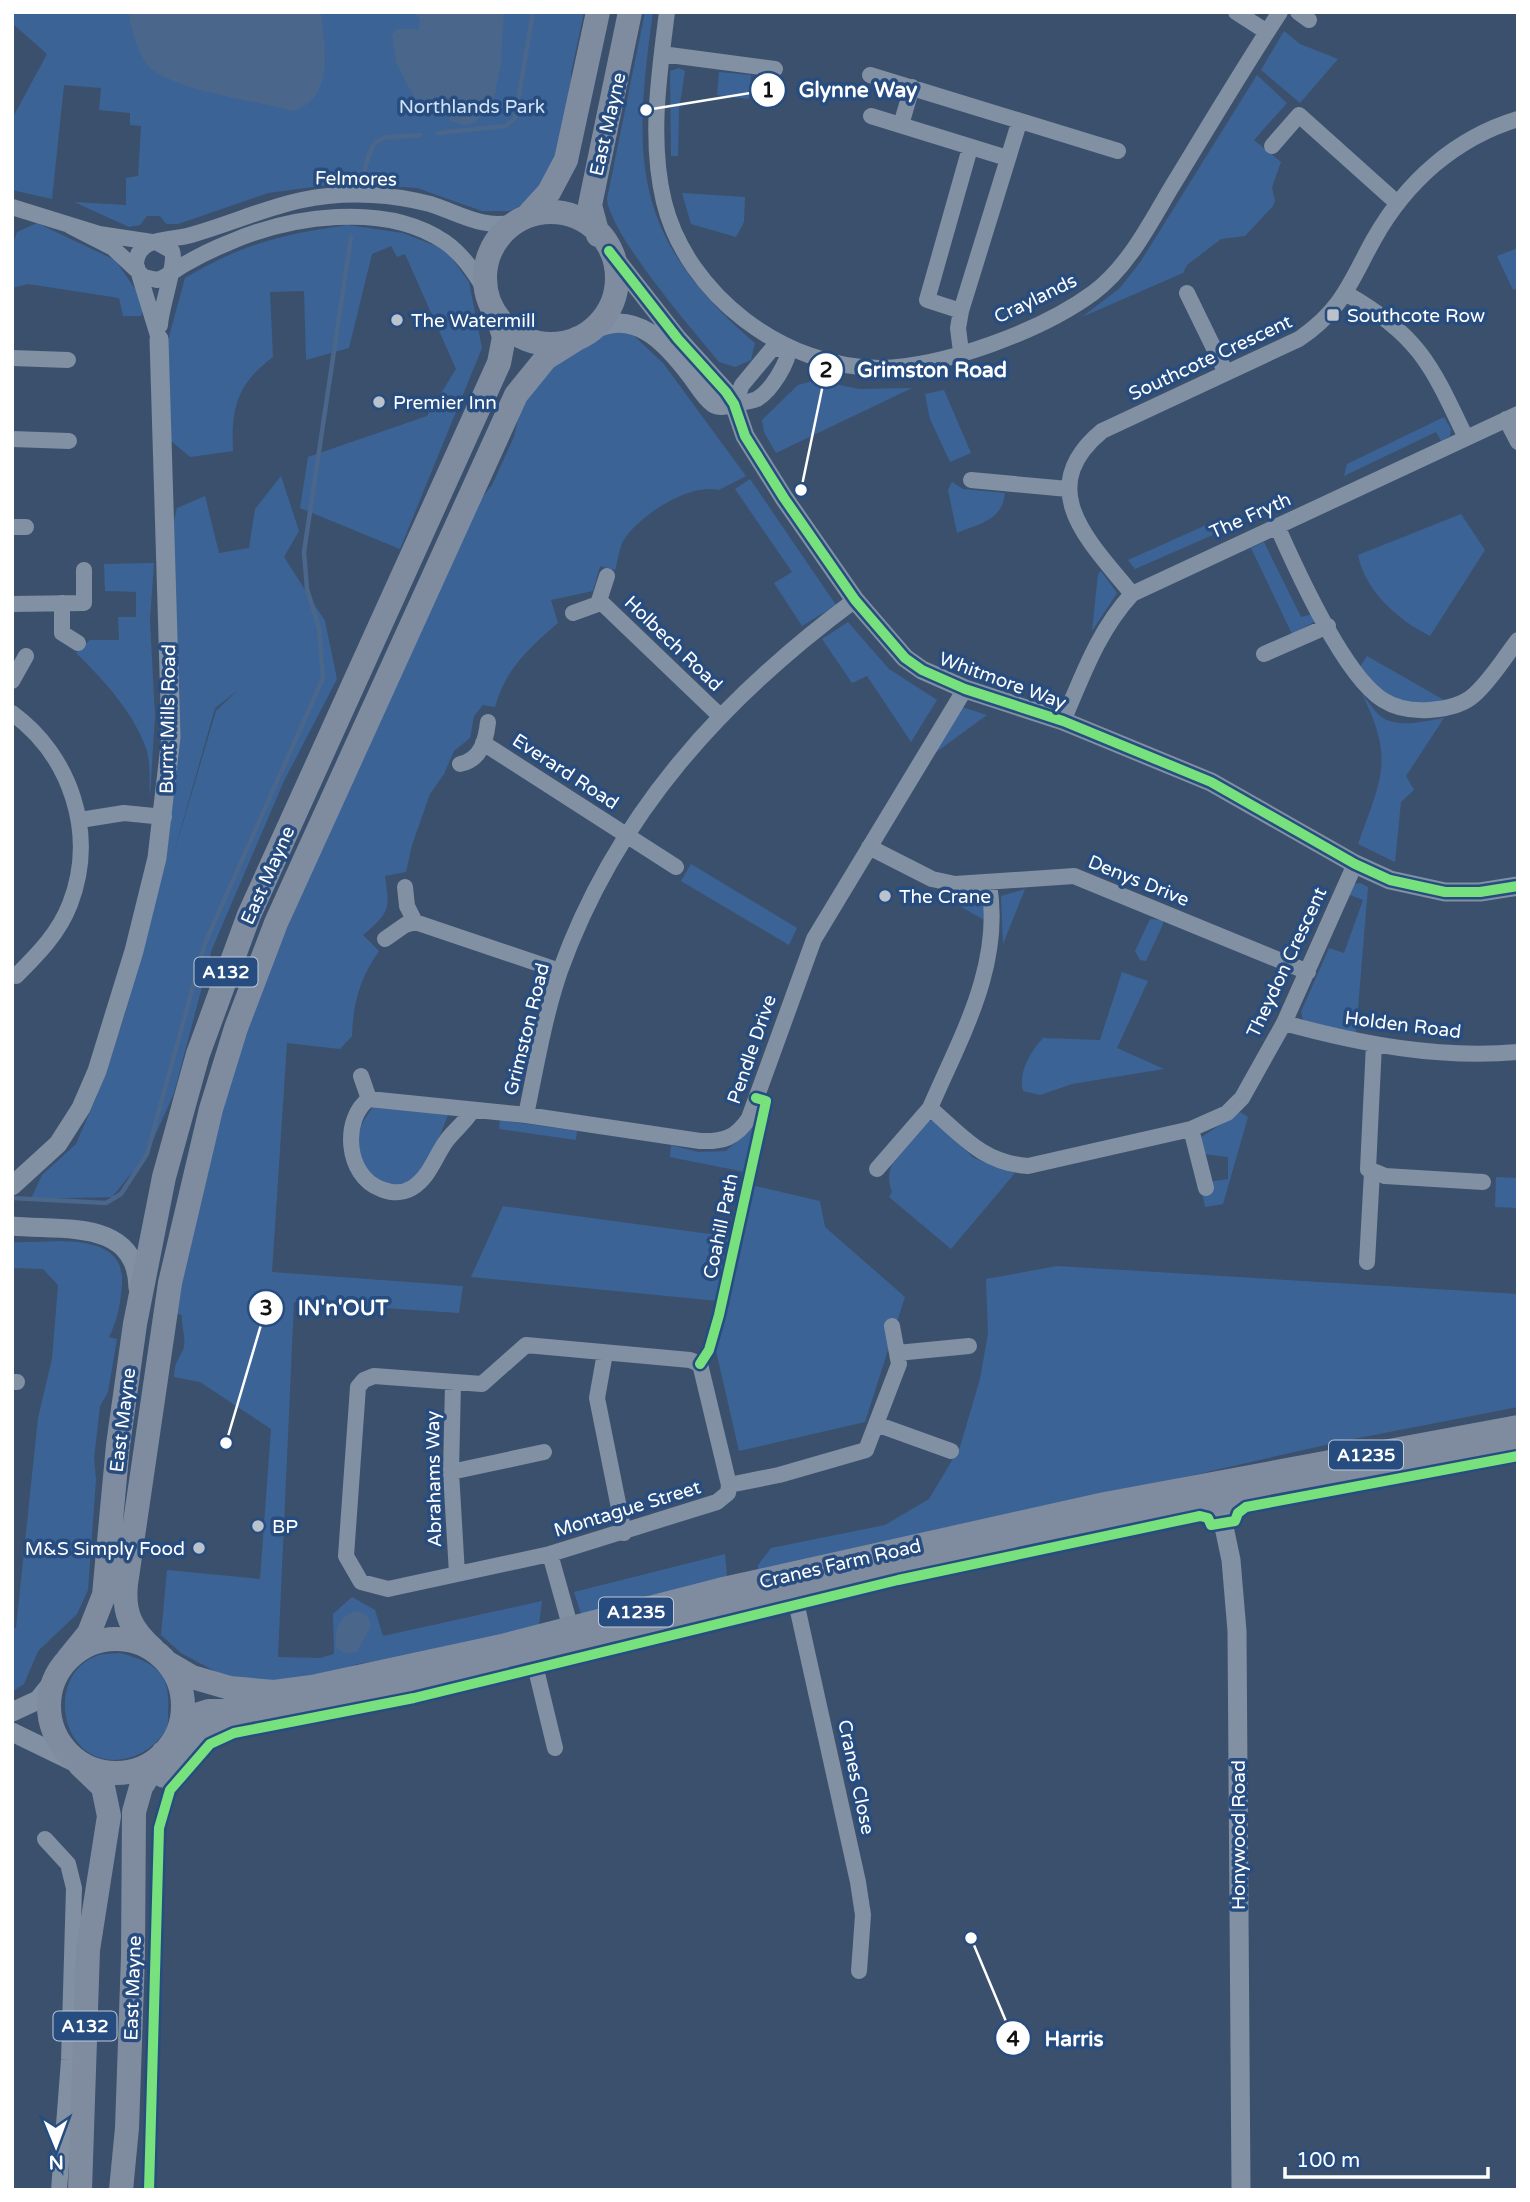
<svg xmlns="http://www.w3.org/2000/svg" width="1530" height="2202" font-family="'Varela Round',sans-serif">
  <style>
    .green { fill: #3c6396; fill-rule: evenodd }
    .water { fill: #4a668a }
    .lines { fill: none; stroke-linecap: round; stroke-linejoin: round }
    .stream { stroke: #4a668a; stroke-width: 4.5 }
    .minor { stroke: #8190a2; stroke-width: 16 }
    .tertiary { stroke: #8190a2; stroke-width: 19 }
    .primary { stroke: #7f8ca0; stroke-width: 24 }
    .cycleway-casing { stroke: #274d80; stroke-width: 15 }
    .cycleway { stroke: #77e17e; stroke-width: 10 }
    .poi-dot { fill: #bac2cc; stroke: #274d80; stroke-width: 2.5 }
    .labels { text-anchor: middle; stroke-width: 7; stroke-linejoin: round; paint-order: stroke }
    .shield { fill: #274d80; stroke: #becad9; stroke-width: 2 }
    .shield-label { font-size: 18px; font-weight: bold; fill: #fff }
    .park-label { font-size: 19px; fill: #d1e1f5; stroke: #274d80 }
    .street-label { font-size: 19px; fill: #fff; stroke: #274d80 }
    .poi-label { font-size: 19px; fill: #fff; stroke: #274d80; text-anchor: start }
    .leader { fill: none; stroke: #fff; stroke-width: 2.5 }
    .callout-dot { fill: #fff; stroke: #274d80; stroke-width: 2.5 }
    .mark-label { font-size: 21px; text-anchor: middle; font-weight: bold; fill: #111 }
    .callout-label { font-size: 21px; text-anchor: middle; font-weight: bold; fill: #fff; stroke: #274d80; stroke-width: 7; stroke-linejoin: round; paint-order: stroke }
  </style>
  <rect width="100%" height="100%" fill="#3b506c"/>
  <path class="green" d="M12 12H584L571 73 573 97 551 173 522 205 510 211H482L417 188 343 183 268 193 178 224H166L160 216H147L140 225 129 227 74 202 126 205V178L138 176 141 126 130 125V113L99 110 101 88 64 85 52 199 12 190V119L47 54 12 23Z
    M645 12H653C632 162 632 238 755 343L751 360 735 367 719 362C692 329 611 236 607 199Z
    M1284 31 1300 44 1338 59 1300 103 1261 70Z
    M679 68 685 71 679 110 678 156H671L670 71Z
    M719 72 751 75 749 99 717 95Z
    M1257 75 1287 103 1254 140 1281 162 1272 187 1275 201 1273 206 1245 236 1221 239 1187 265 1183 273 1082 317 1120 288 1141 261Z
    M682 193 745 197 744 222 736 237 691 224Z
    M37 223 115 260 145 303 141 316H123L119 298 28 284 12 288V247L17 232Z
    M348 225 403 233 446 250 469 282 482 348 400 549 300 508 308 457 427 416 456 369 405 254 397 257 391 246 372 254 349 348 306 360 304 291 270 292 273 357C237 384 231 408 233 451L190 457 170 440 168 340 185 278C242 244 283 234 348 225Z
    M1518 248V288L1513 290 1497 256Z
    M613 330 631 333 663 363 746 476 719 490C689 483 642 514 625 538 619 546 618 561 615 570L600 566 593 591 551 600 558 623C529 648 506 668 495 707L483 705 474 716 470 738 454 751 444 774 430 794 412 845 406 872 385 876C390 910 390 912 363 935L379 951C360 978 353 1003 352 1036L340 1049 287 1043 272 1272 463 1286 459 1313 294 1302 278 1657 320 1658 334 1654 333 1614 352 1597 375 1610 383 1636 542 1601 539 1625 435 1653 357 1664 314 1680 263 1682 220 1674 181 1653 161 1635 167 1570 260 1579 271 1429 200 1382 174 1377C175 1361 177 1363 183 1350 187 1339 181 1327 182 1315L173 1313 217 1117 251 1008 476 505 492 485 514 437 520 410 554 363Z
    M816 380 859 389 912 388 776 453 764 432 762 420 798 385Z
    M944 390 971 453 950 462 930 419 925 394Z
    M1444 417 1451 429 1450 436 1441 441 1436 432 1344 476 1347 464Z
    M281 476 299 531 284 557 325 621 337 679 284 781 212 949 174 1093 147 1154 112 1197 31 1199 42 1175 76 1144 96 1098 130 1000 96 1090 167 836V550L177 508 205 496 219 553 249 548 255 509ZM238 690 216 711 172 860 215 708Z
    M750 479 836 605 802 626 774 583 792 572 735 489Z
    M952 482 963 489 1005 493C1002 521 980 523 957 533L948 490Z
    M1461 514 1485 550 1430 636C1398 620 1365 591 1358 555Z
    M1213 522 1222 531 1135 569 1128 560Z
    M1264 542 1301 617 1313 614 1314 622 1292 634 1251 548Z
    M154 563 150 620 155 716 150 797C149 782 151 762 146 748 133 712 104 680 76 653L90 640H119L118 617H136V592L105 591 104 564Z
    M1101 571 1117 593 1092 631 1098 574Z
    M848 622 889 669 937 700 911 742 867 676 852 683 822 639Z
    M1367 656 1444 700C1407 714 1382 695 1360 667Z
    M1362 694C1367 700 1371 706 1376 712 1393 731 1423 721 1444 718L1406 776 1414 790 1401 802 1395 862 1358 844C1381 779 1395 760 1362 694Z
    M962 707 987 715 935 753Z
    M691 864 797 928 789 945 681 881Z
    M1360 883 1368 887 1356 1033 1308 1022 1303 1020 1301 1012 1329 948 1344 953 1363 900 1350 895 1354 884Z
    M1025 889 1003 944 1001 896Z
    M949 890 982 897 985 902 986 921 951 901Z
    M1150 919 1163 920V924L1146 961 1140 960 1135 951Z
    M1122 972 1148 981 1117 1048 1164 1069 1072 1084 1040 1095 1023 1091C1018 1072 1031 1051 1043 1038L1100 1040Z
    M375 1105 448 1115C440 1135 423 1182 401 1187 387 1191 373 1178 362 1171 357 1143 355 1127 375 1105Z
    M1240 1112 1248 1117 1223 1204 1205 1207 1202 1192 1208 1182 1228 1179V1157L1203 1154 1200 1138Z
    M754 1118 761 1119 745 1172 670 1157 671 1145 698 1152 726 1151 746 1133Z
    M500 1120 577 1131 576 1140 499 1129Z
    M928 1121H933L974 1158 1015 1173 951 1249 889 1197 892 1192C880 1162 909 1142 928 1121Z
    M1496 1177 1518 1178V1208L1495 1207Z
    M751 1185 820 1201 825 1227 905 1297 865 1422 739 1451 716 1351 724 1299Z
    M503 1206 732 1237 718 1301 471 1277Z
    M12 1242C50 1244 126 1228 122 1285 120 1305 118 1319 109 1337L117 1339 108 1392 100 1406 94 1458 96 1479 88 1590 77 1614 38 1651 24 1684 12 1692V1629L16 1628 38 1418 52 1359 58 1285 43 1269 12 1268Z
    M1057 1266 1518 1294V1407L1343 1441 758 1574V1565L771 1548 885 1525 929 1499 960 1447 980 1379 988 1333 986 1279Z
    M725 1554 727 1577 582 1617 574 1592Z
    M120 1653C154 1662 171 1672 168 1711 168 1718 169 1725 165 1731 146 1762 98 1773 75 1739 57 1712 63 1670 94 1657 101 1653 112 1654 120 1653Z"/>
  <path class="water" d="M129 12H321C325 48 335 96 294 111 256 101 185 92 154 71 140 61 130 29 129 12Z
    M412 12H504L501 63 494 99 475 123 464 125 450 121 446 99H415L396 63 392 35 397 29H419L420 19Z
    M358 1611 368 1616 371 1626 357 1652 344 1653 336 1647C335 1629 338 1615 358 1611Z"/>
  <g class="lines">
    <path class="stream" d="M438 133 506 126 515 118 533 12
      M363 176C374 130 377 139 420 135
      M12 1198 106 1203 121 1194 147 1154 205 943 323 678 319 628 307 589 304 552 351 237"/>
    <path class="minor" d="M667 12C659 75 649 140 664 202 687 295 784 368 880 368 944 367 1041 331 1093 293 1128 267 1149 225 1171 188 1207 129 1242 70 1280 12
      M1236 12 1267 32
      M1298 12 1309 20
      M662 54 775 69
      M870 75 1118 151
      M871 116 1007 158
      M901 125 912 87
      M1272 146 1299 115 1396 202
      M12 207 99 234 152 242
      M70 226 113 248 144 277 157 280C168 277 175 269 185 264 199 256 213 249 228 243 289 216 385 201 445 242 465 256 479 279 491 300
      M156 242 172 251C177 264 161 306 160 325
      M1187 293 1226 373
      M1347 294C1419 335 1432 366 1466 438
      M961 311 927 300 970 148
      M159 339 136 264C137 236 171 241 191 235 259 215 296 191 372 195 391 196 411 199 430 204 459 213 485 231 516 221
      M961 352 958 328 961 311 1019 123
      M12 358 68 360
      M734 404C741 403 750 402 757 399 771 391 789 362 789 347
      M734 404 742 385 772 349 789 347
      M1506 419 1518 442
      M12 439 69 441
      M971 480 1068 489
      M1277 526C1296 569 1344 676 1383 700 1397 709 1412 711 1429 710 1444 709 1463 705 1474 695 1491 680 1504 658 1518 640
      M12 527H26
      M1132 594C1090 542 1032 489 1102 431L1299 339C1343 309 1350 282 1374 239 1406 182 1455 138 1518 119
      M600 601 719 715
      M62 603V633L78 643
      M12 604 84 603V570
      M573 613 598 604 607 576
      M1264 654 1328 626
      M12 681 26 656
      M12 713C71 756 97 834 70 904 59 933 38 954 16 976
      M1063 721C1083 675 1098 631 1132 594L1518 414
      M483 743 676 867
      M460 764C481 760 486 740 488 722
      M80 820 124 813 164 817
      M869 847 932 879 955 884 1074 876 1308 972
      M989 884C1003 965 961 1036 930 1108 962 1136 983 1163 1028 1166L1191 1129 1227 1113 1242 1098 1284 1023 1355 864
      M405 887 407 906 415 922
      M415 922 560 971
      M385 939 405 925 415 922
      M1284 1023C1361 1044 1438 1059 1518 1052
      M1374 1044 1368 1169 1385 1176 1483 1182
      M361 1076 369 1099
      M369 1099 526 1115 700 1141C723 1142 736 1138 749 1118L814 939 965 689
      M369 1099C342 1118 345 1176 381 1189 391 1193 402 1194 412 1188 430 1177 435 1156 447 1140 455 1130 465 1122 472 1111
      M526 1115C536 1067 544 1018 560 971 617 813 723 698 855 600
      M1191 1129 1206 1188
      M877 1169 930 1108
      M1367 1262 1372 1172
      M526 1345 690 1360 700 1364 729 1485 728 1493 717 1502 550 1554 388 1589 361 1582 346 1556 358 1387 364 1380 374 1376 482 1384Z
      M605 1353 597 1398 624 1533
      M897 1353 969 1346
      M12 1382H17
      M453 1384 451 1472 457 1574
      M876 1424 951 1451
      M451 1472 544 1452
      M729 1485 779 1475 866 1450 899 1364 892 1326
      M550 1554 571 1629
      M794 1593 858 1882 863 1915 859 1971
      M533 1657 555 1748
      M45 1839 68 1864 74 1888 69 2060 59 2190"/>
    <path class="tertiary" d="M609 251 678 339 726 392 734 404 745 436 784 498 855 600 905 658 922 670 965 689 1063 721 1211 782 1355 864 1390 880 1445 892H1480L1518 886
      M591 331C635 306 668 345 692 377 698 385 705 397 713 403 719 407 727 405 734 404
      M12 1186 58 1144 81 1108 97 1071 134 951 157 858 171 737 159 339
      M12 1226C62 1231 137 1218 138 1288
      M1216 1489 1231 1560 1237 1631 1241 2190
      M12 1712 38 1700 55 1679
      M12 1732 80 1765"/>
    <path class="primary" d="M485 278a66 66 0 1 1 132 0a66 66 0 1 1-132 0Z
      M529 214 549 192 566 160 598 12
      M598 235 590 205 630 12
      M49 1706a67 67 0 1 1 134 0a67 67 0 1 1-134 0Z
      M153 1649C131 1630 123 1613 126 1584L170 1283 211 1109 236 1028 276 923 516 395 546 358 578 338
      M67 1660 89 1633 104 1595 118 1445 135 1324 164 1177 198 1054 249 915 499 363 504 337 498 318
      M168 1663 192 1677 230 1688 274 1692 312 1687 502 1646 719 1590 1105 1504 1518 1427
      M177 1734 193 1716 209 1711H291L336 1705 898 1569 1252 1495 1518 1446
      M80 1765 103 1787 109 1816 88 1950 80 2190
      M164 1776C186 1750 202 1726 238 1719
      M121 2190 127 2128 133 1956 134 1812 141 1787 163 1753"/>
    <defs>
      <path id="cycleway" d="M609 251 678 339 726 392 734 404 745 436 784 498 855 600 905 658 922 670 965 689 1063 721 1211 782 1355 864 1390 880 1445 892H1480L1518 886
        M700 1364 709 1350 719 1315 765 1106 766 1101 756 1098
        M149 2190 159 1828 170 1790 210 1744 234 1733 414 1698 898 1580 1200 1516 1208 1518 1211 1525 1235 1521 1238 1513 1246 1507 1518 1456"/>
    </defs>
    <use href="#cycleway" class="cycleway-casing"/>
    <use href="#cycleway" class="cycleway"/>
  </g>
  <g class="poi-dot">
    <rect x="1326" y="308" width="14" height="14" rx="3.5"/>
    <circle cx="397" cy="320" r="7"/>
    <circle cx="379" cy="402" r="7"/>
    <circle cx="885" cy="896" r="7"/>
    <circle cx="258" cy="1526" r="7"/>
    <circle cx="199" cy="1548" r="7"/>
  </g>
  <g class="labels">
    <g class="shield">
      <rect x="194.5" y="957.5" width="63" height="29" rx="5"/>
      <rect x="1329" y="1440.5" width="74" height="29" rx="5"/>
      <rect x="599" y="1597.5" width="74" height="29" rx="5"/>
      <rect x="53.5" y="2011.5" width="63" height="29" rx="5"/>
    </g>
    <g class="shield-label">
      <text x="226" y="978">A132</text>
      <text x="1366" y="1461">A1235</text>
      <text x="636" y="1618">A1235</text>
      <text x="85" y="2032">A132</text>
    </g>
    <g class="park-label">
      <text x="472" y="113">Northlands Park</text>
    </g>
    <g class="street-label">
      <text transform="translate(607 124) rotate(-77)" y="7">East Mayne</text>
      <text transform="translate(356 178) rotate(1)" y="7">Felmores</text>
      <text transform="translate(1035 298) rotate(-26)" y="7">Craylands</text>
      <text transform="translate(1210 357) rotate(-25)" y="7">Southcote Crescent</text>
      <text transform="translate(1250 515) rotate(-24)" y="7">The Fryth</text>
      <text transform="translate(674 643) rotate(44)" y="7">Holbech Road</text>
      <text transform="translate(1003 680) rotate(20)" y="7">Whitmore Way</text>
      <text transform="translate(167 719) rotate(-89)" y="7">Burnt Mills Road</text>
      <text transform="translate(566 771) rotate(33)" y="7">Everard Road</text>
      <text transform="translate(267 875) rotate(-66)" y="7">East Mayne</text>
      <text transform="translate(1139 880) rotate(22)" y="7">Denys Drive</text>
      <text transform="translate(1286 962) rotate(-65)" y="7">Theydon Crescent</text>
      <text transform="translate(1403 1024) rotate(7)" y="7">Holden Road</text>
      <text transform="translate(526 1029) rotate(-76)" y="7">Grimston Road</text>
      <text transform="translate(751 1049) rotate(-71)" y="7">Pendle Drive</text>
      <text transform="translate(720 1226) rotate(-78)" y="7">Coahill Path</text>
      <text transform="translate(122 1420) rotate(-83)" y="7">East Mayne</text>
      <text transform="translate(433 1479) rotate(-91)" y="7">Abrahams Way</text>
      <text transform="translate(627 1508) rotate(-17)" y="7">Montague Street</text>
      <text transform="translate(840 1563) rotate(-13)" y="7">Cranes Farm Road</text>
      <text transform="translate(857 1777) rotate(78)" y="7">Cranes Close</text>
      <text transform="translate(1238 1835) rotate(-90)" y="7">Honywood Road</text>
      <text transform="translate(132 1988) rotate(-88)" y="7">East Mayne</text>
    </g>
    <g class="poi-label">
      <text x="1347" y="322">Southcote Row</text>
      <text x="411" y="327">The Watermill</text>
      <text x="393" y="409">Premier Inn</text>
      <text x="899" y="903">The Crane</text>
      <text x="272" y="1533">BP</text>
      <text x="185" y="1555" text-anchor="end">M&amp;S Simply Food</text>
    </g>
  </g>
  <path class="leader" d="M646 110L768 90M801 490L826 370M226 1443L266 1308M971 1938L1013 2038"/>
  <g class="callout-dot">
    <circle cx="646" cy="110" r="7"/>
    <circle cx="801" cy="490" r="7"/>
    <circle cx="226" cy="1443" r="7"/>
    <circle cx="971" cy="1938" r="7"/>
    <circle cx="768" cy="90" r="18"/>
    <circle cx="826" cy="370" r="18"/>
    <circle cx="266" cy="1308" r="18"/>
    <circle cx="1013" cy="2038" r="18"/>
  </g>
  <g class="mark-label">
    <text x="768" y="97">1</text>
    <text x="826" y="377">2</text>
    <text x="266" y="1315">3</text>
    <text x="1013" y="2046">4</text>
  </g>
  <g class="callout-label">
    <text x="858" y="97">Glynne Way</text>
    <text x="932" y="377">Grimston Road</text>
    <text x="343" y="1315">IN'n'OUT</text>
    <text x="1074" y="2046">Harris</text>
  </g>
  <rect width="1530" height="2202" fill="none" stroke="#ffffff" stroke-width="28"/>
  <g transform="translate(56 2146) rotate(179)" stroke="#274d80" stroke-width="5" paint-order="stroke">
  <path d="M0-5L12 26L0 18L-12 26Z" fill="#ffffff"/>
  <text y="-10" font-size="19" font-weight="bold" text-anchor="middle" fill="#ffffff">N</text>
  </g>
  <path d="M1285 2167v10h203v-10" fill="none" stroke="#ffffff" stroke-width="3.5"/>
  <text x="1296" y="2167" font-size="21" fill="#ffffff" stroke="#274d80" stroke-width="5" paint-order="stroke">100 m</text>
</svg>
